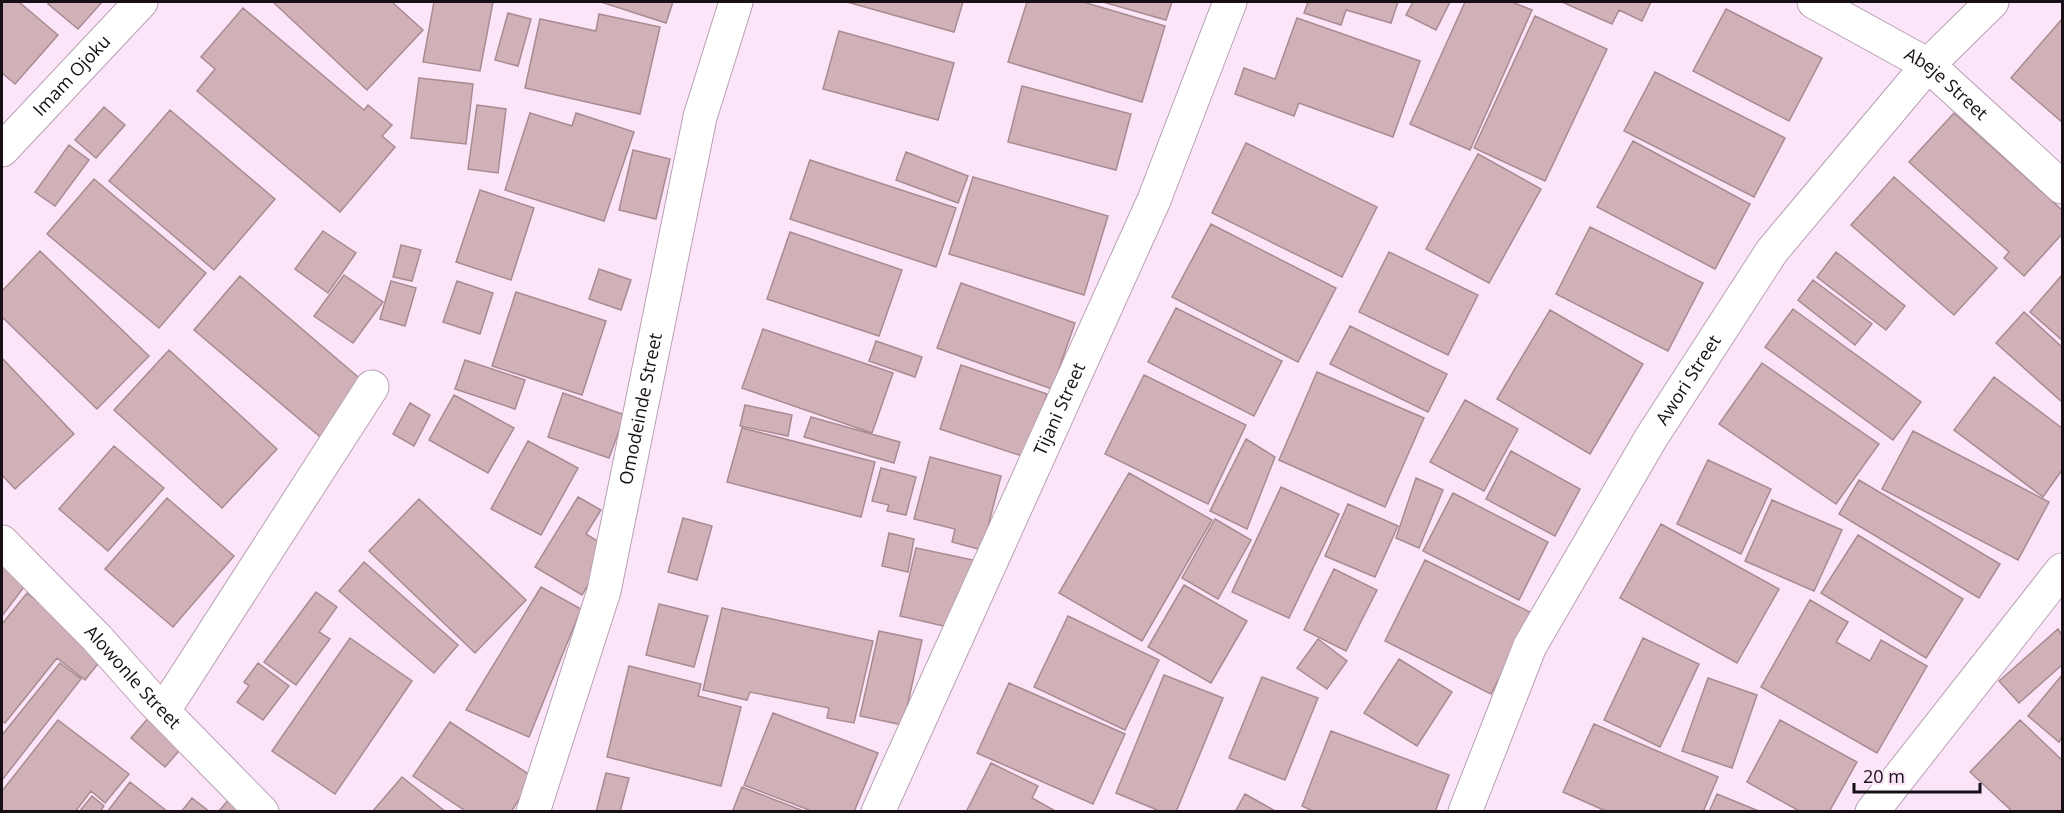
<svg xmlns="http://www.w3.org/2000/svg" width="2064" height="813" font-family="'Open Sans',sans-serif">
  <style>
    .building { fill: #d0b1b8; stroke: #a88b91; stroke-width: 1.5 }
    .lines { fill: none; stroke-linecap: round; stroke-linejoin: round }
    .minor-casing { stroke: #b8a1b4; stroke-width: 35 }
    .minor { stroke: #fff; stroke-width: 33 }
    .labels { text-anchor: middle; stroke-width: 4.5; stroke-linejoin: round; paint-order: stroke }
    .street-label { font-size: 18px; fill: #160f15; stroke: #fde5f9 }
  </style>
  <rect width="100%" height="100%" fill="#fde5f9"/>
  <path class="building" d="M2 2H19L58 35 15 84 2 73Z
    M50 2H102L78 29 48 4Z
    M273 2H392L423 30 367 90Z
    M434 2H493L480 71 423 62Z
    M601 2H673L666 23Z
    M847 2H963L954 32Z
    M1027 2H1083L1165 26 1142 102 1008 62Z
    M1103 2H1172L1166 20Z
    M1308 2H1398L1391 23 1346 10 1341 25 1304 13Z
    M1413 2H1450L1436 30 1406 15Z
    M1465 2H1512L1532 10 1470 150 1410 124Z
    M1562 2H1651L1642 21 1619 10 1612 24Z
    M243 8 364 110 368 105 392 125 382 136 395 147 340 212 197 91 215 69 201 57Z
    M1726 9 1822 58 1789 121 1693 71Z
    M508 13 531 19 518 66 495 60Z
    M599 14 660 27 640 114 525 88 540 19 596 31Z
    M1535 16 1607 49 1545 181 1474 148Z
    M1297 18 1420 61 1393 137 1299 103 1294 116 1235 94 1244 68 1275 79Z
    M2062 19V122L2011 78Z
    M839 31 954 63 938 120 823 89Z
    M1655 72 1785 138 1754 197 1624 131Z
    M419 78 473 84 466 144 411 138Z
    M1022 86 1131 114 1116 170 1008 142Z
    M477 105 506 109 498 173 468 169Z
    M104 107 125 125 96 158 75 140Z
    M170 110 275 199 214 270 109 181Z
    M530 113 572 126 576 113 634 132 604 221 505 190Z
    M1954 113 2062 210V234L2024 276 2004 258 2009 252 1909 162Z
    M1633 141 1750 204 1715 269 1597 207Z
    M1246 143 1377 207 1342 277 1212 213Z
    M69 145 89 160 55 206 35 192Z
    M633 150 670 159 656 219 619 210Z
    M906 152 968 176 958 203 896 180Z
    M1478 154 1541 189 1489 283 1426 249Z
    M810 160 956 208 936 267 790 219Z
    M973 177 1108 216 1084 295 949 254Z
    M1894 177 1997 268 1954 315 1851 225Z
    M94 179 206 273 159 328 47 234Z
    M480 190 534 208 511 280 456 262Z
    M1211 224 1336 288 1298 362 1172 297Z
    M1590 227 1703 283 1668 351 1556 294Z
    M323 231 356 253 328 293 295 269Z
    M790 232 902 270 879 336 767 299Z
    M401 245 421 250 412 281 393 277Z
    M40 251 149 356 97 409 2 317V291Z
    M1389 252 1478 295 1448 355 1359 312Z
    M1836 252 1905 306 1886 330 1817 277Z
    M599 269 631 280 621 310 589 299Z
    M344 275 383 302 353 343 314 316Z
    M2062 275V340L2030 312Z
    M240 276 371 388 325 441 194 330Z
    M1813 280 1872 324 1855 345 1798 300Z
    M391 281 416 288 405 326 380 319Z
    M457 281 493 293 480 334 443 322Z
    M961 283 1075 323 1052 389 937 348Z
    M516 292 606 321 582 395 492 366Z
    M1176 308 1282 361 1254 416 1148 362Z
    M1793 309 1921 402 1893 440 1765 347Z
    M1550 310 1643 364 1590 454 1497 399Z
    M2024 312 2062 347V402L1996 343Z
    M1350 326 1447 374 1428 412 1330 364Z
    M763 329 893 373 872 433 742 388Z
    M876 341 922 357 915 377 869 361Z
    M169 350 277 449 222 508 114 410Z
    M2 358 74 434 15 489 2 475Z
    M465 360 525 380 515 409 455 389Z
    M1762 363 1879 444 1836 504 1719 424Z
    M961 365 1047 394 1025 457 940 429Z
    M1317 372 1424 418 1385 507 1279 460Z
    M1144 375 1246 425 1208 504 1105 454Z
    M1994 377 2062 428V470L2043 497 1954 430Z
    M563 393 625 415 609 458 548 437Z
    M454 395 514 428 488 473 429 440Z
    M1465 400 1518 429 1484 491 1430 462Z
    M410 403 430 415 414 446 393 434Z
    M745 405 792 415 788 436 740 426Z
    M811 417 900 442 894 463 804 437Z
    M742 428 875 462 861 517 727 482Z
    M1913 431 2049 502 2018 560 1882 489Z
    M1246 439 1275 457 1247 529 1210 511Z
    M528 441 578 468 541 535 491 509Z
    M114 446 164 488 108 551 59 509Z
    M1511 451 1580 489 1555 536 1486 499Z
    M930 457 1001 476 982 550 952 542 955 529 914 519Z
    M1708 460 1771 489 1741 554 1677 524Z
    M881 468 916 477 906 515 887 511 889 505 872 501Z
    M1129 473 1212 520 1142 641 1059 593Z
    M1416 478 1443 490 1419 548 1396 538Z
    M1859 480 2000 564 1979 598 1839 514Z
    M1281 487 1339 514 1289 618 1232 592Z
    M1453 493 1548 542 1519 600 1423 551Z
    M578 497 601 510 586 534 610 549 582 595 535 567Z
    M167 498 234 556 173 627 105 569Z
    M419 499 526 600 475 653 369 551Z
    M1772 500 1842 530 1814 591 1745 561Z
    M1348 504 1398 526 1375 577 1325 556Z
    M683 518 712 526 697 580 668 572Z
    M1215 519 1251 540 1218 599 1182 578Z
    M1661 524 1779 589 1737 663 1620 598Z
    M889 533 914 539 908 572 882 566Z
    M1858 535 1963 599 1926 658 1821 593Z
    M916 548 973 560 957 629 900 616Z
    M1425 560 1532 613 1491 694 1385 641Z
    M364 562 458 645 434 673 339 591Z
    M2 563 27 583 2 616Z
    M1334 569 1377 590 1346 651 1304 630Z
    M1184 585 1247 621 1211 683 1148 647Z
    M541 587 581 609 529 737 466 710Z
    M316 592 337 607 319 632 330 639 296 685 264 662Z
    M27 593 105 655 85 680 57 658 5 723 2 721V624Z
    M1810 600 1848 622 1836 642 1870 661 1881 640 1927 666 1877 753 1761 687Z
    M659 604 708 616 694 667 646 655Z
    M722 608 873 641 854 723 827 718 829 708 750 692 747 700 703 690Z
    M1068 616 1159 660 1125 730 1034 687Z
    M2058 629 2062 635V665L2019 703 1999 681Z
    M879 631 922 640 903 725 860 716Z
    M350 638 412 681 335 794 272 751Z
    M1643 638 1699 664 1660 747 1604 720Z
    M1318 639 1347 661 1327 689 1297 668Z
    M1399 659 1452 692 1417 746 1364 713Z
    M60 663 81 679 2 780V735Z
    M258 663 289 686 263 720 237 702 249 686 244 682Z
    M629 666 701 684 698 696 741 707 721 786 607 757Z
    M1164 675 1223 698 1176 812H1162L1116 793Z
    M2062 675V737L2059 742 2028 716Z
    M1262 677 1318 698 1285 780 1229 758Z
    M1708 678 1757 695 1732 768 1682 751Z
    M1009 683 1125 734 1093 804 977 753Z
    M773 713 878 753 854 812H814L744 785Z
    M150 716 184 745 165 767 131 738Z
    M58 720 129 774 105 803 91 791 75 812H2V791Z
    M1780 720 1857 762 1829 812H1801L1747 782Z
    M2020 720 2062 760V812H2013L1970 772Z
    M450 722 533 777 511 812H467L413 776Z
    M1594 724 1718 777 1703 812H1608L1563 792Z
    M1331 731 1449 775 1435 812H1315L1302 806Z
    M991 763 1038 786 1032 798 1057 812H966Z
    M606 773 629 778 620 812H596Z
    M402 777 446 812H372Z
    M130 782 168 812H107Z
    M742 787 806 812H736L733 810Z
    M1245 794 1277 812H1235Z
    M1717 794 1761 812H1709Z
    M92 796 104 806 100 812H79Z
    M192 798 210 812H181Z
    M230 798 247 812H218Z"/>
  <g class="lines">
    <defs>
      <g id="minor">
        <path id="s1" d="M1814 2 1928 65 2062 187"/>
        <path id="s2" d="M2 150 141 2"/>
        <path id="s3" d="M2 542 97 638 152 700 262 812"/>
        <path d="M164 710 372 387"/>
        <path id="s4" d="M533 812 604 591 700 117 736 2"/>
        <path id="s5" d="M878 812 1154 200 1230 2"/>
        <path id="s6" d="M1465 812 1530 646 1651 438 1772 251 1928 65 1992 2"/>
        <path d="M1872 812 2062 570"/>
      </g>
    </defs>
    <use href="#minor" class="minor-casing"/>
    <use href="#minor" class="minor"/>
  </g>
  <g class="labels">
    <g class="street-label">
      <text dy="6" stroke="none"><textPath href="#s2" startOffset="102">Imam Ojoku</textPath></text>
      <text dy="6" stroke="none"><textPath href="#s1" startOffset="156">Abeje Street</textPath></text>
      <text dy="6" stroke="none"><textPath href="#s6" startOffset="488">Awori Street</textPath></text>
      <text dy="6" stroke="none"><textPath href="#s4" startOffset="418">Omodeinde Street</textPath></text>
      <text dy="6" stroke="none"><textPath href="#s5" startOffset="442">Tijani Street</textPath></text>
      <text dy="6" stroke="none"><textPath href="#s3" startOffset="188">Alowonle Street</textPath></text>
    </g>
  </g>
  <rect width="2064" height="813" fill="none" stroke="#160f15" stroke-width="6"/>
  <path d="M1854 783v9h126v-9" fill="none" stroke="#160f15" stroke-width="3"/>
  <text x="1863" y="783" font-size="18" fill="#160f15" stroke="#fde5f9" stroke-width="4.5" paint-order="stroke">20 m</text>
</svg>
